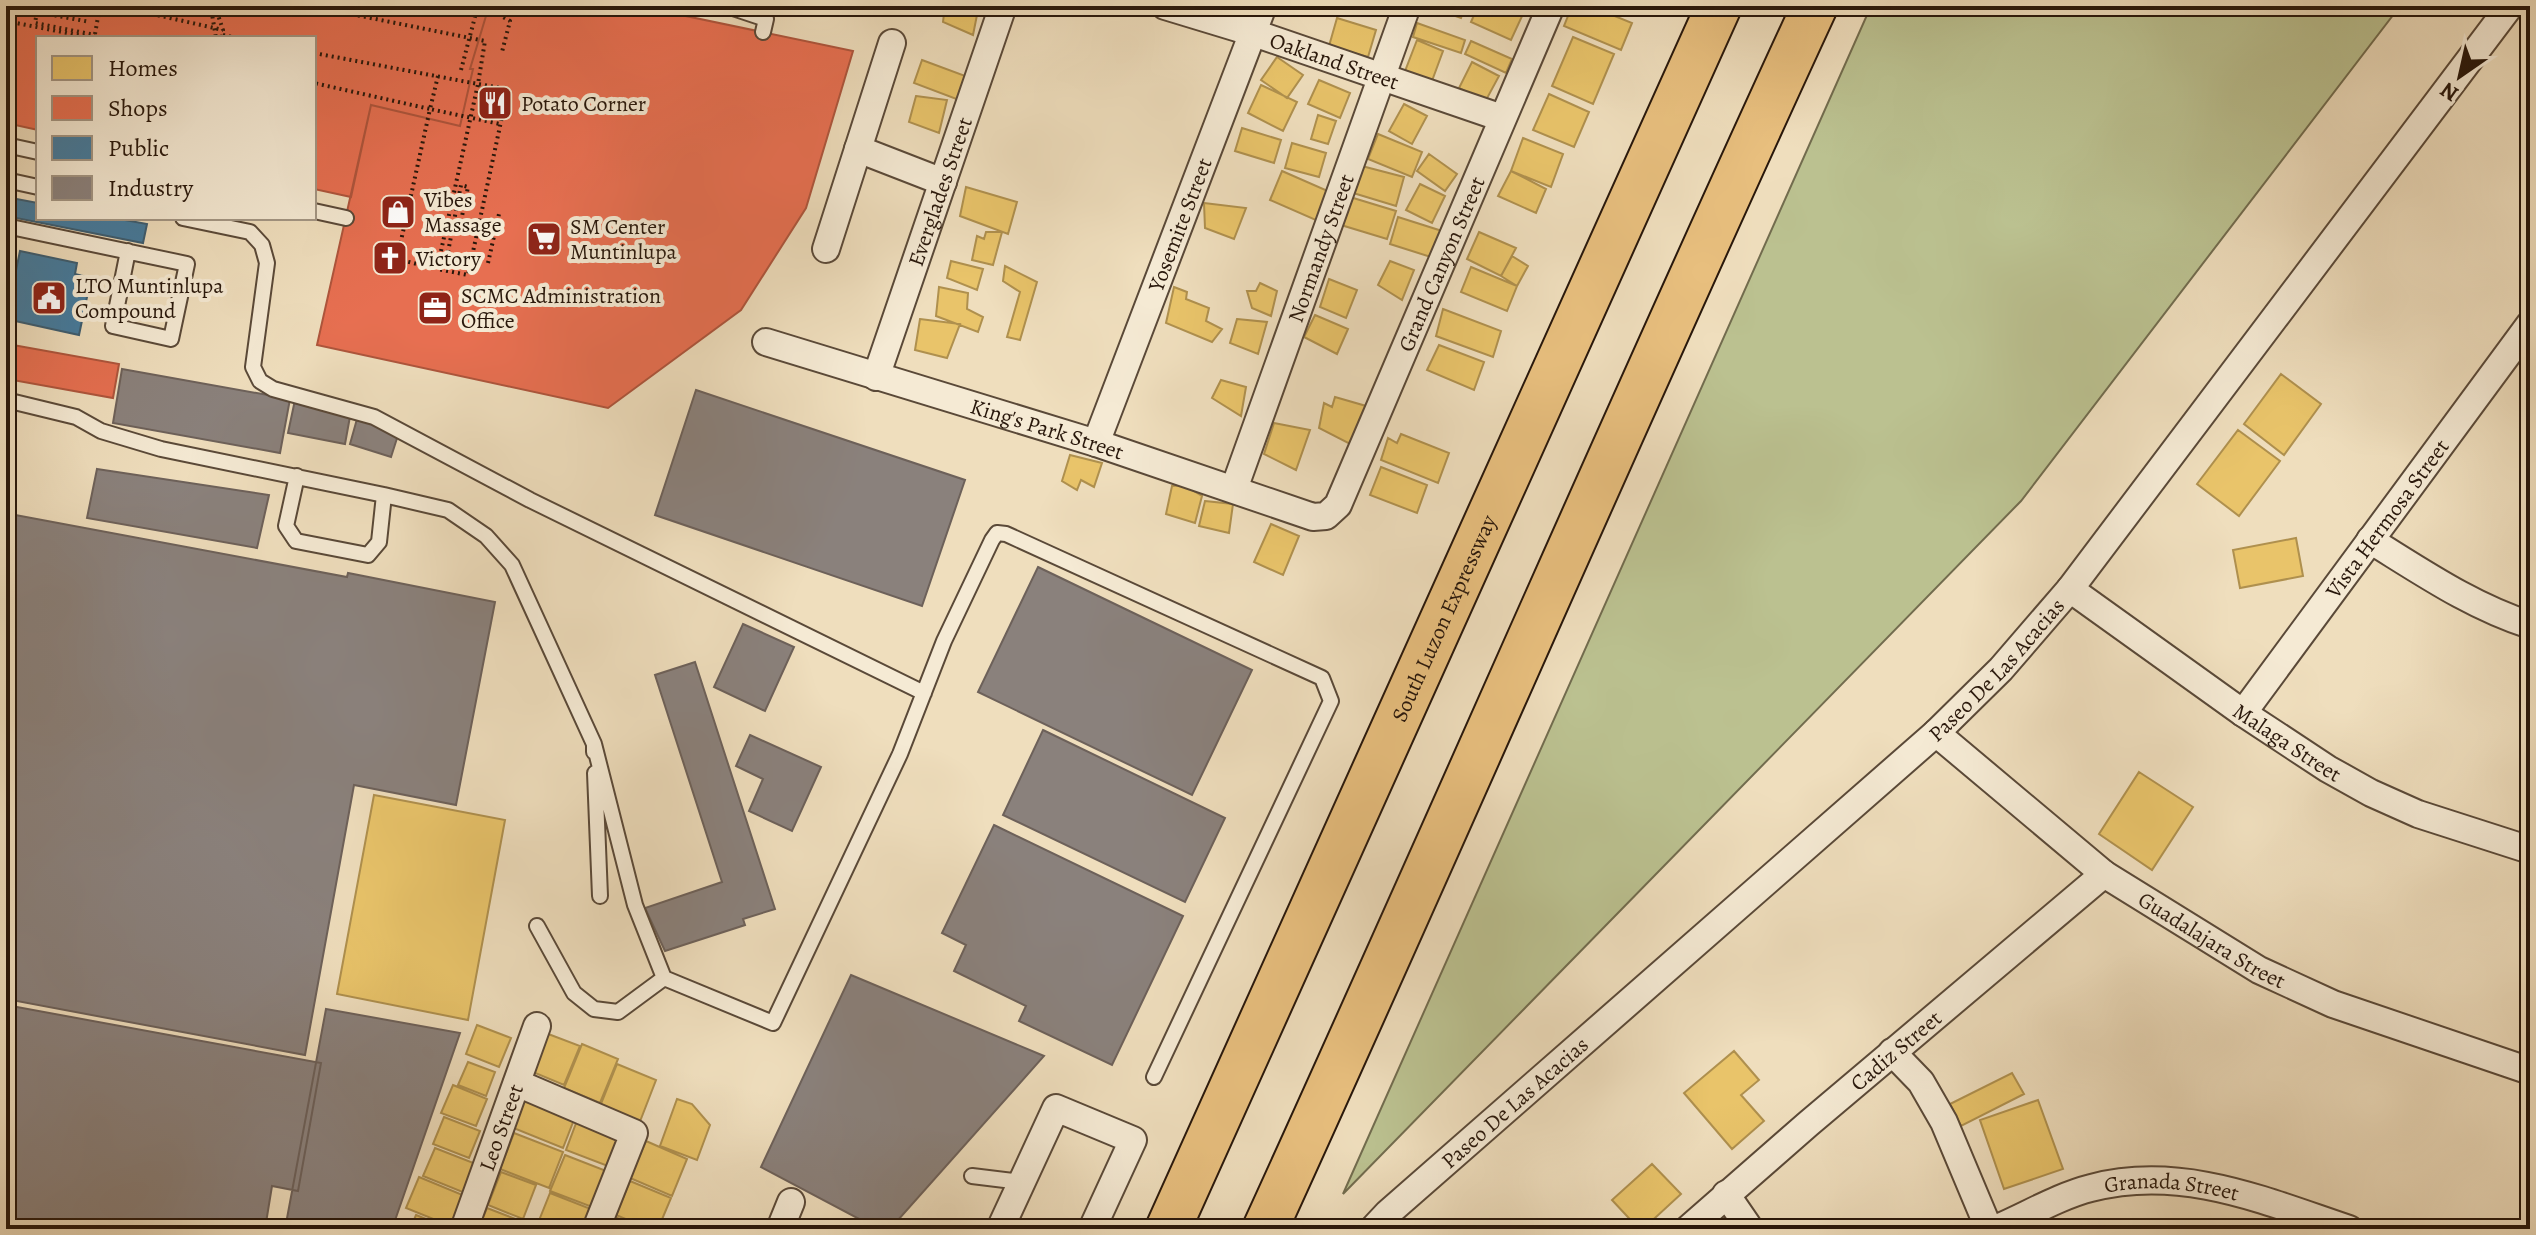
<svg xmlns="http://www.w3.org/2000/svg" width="2536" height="1235" font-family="Alegreya,serif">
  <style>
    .green { fill: #bbc190; stroke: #726c4e; stroke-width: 2 }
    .homes { fill: #e9c46a; stroke: #af904e; stroke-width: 2 }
    .shops { fill: #e76f51; stroke: #ae553c; stroke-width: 2 }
    .public { fill: #457b9d; stroke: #3c5d71; stroke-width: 2 }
    .industry { fill: #8a817c; stroke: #6d615a; stroke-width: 2 }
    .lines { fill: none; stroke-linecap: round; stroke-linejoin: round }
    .lane-casing { stroke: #5a4938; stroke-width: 18 }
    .street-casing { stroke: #5a4938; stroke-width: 30 }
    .highway-casing { stroke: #28170b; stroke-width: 48 }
    .path { stroke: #28170b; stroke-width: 4; stroke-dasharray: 2 4; stroke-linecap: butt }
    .lane { stroke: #f5ead4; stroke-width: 14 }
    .street { stroke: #f5ead4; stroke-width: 26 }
    .highway { stroke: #e8bf7e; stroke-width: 44 }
    .labels { text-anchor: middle; stroke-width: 8; stroke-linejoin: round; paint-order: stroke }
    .street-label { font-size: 22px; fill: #28170b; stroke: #f5ead4 }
    .poi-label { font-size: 22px; fill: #28170b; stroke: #f5ead4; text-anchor: start }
  </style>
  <rect width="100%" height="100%" fill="#efdebd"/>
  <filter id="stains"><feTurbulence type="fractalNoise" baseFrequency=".0025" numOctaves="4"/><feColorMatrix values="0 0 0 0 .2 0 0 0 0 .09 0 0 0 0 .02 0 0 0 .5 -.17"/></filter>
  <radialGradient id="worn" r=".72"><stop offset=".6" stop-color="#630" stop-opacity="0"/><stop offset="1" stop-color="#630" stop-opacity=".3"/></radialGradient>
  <path class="green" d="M1871 6H2400L2021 501 1343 1194Z"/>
  <path class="homes" d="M945 6H966L978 10 973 35 943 22Z
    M1427 6H1465L1461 18Z
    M1478 6H1505L1523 14 1511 40 1471 22Z
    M1572 6H1590L1632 23 1621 50 1564 26Z
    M1337 18 1376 30 1368 57 1329 46Z
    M1417 23 1465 40 1461 53 1413 37Z
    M1573 37 1614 54 1593 104 1552 86Z
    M1417 40 1443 51 1429 89 1402 79Z
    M1471 41 1512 59 1506 73 1465 54Z
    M1277 57 1303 75 1287 98 1261 80Z
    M922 60 968 77 959 100 914 83Z
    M1472 62 1499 76 1485 102 1459 88Z
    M1319 80 1350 93 1340 118 1308 104Z
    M1261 85 1297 102 1283 131 1248 113Z
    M1549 94 1589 112 1574 147 1533 130Z
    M916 96 947 100 939 133 909 122Z
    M1404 104 1427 116 1412 144 1389 131Z
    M1318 115 1336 121 1328 144 1311 139Z
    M1242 128 1281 140 1274 163 1235 151Z
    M1378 134 1422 152 1412 177 1368 159Z
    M1523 138 1563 154 1551 187 1511 171Z
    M1292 143 1326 153 1319 177 1285 168Z
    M1429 154 1457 174 1445 191 1417 171Z
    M1358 165 1404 177 1396 206 1350 192Z
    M1282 171 1330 192 1318 221 1270 200Z
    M1511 171 1546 189 1536 213 1498 196Z
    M1420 184 1445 196 1432 223 1406 210Z
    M966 187 1017 202 1008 234 960 216Z
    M1350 197 1396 211 1387 239 1341 225Z
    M1204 203 1246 208 1234 239 1205 228Z
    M1398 217 1442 231 1434 258 1390 244Z
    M986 232H1002L993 265 972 260 977 236 984 239Z
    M1479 232 1516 248 1501 276 1467 259Z
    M1512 256 1528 266 1517 286 1501 276Z
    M951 261 983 269 977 290 947 278Z
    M1390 261 1414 270 1402 300 1378 285Z
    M1005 266 1037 282 1020 340 1007 337 1020 292 1003 281Z
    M1471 267 1517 286 1507 311 1461 292Z
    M1329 279 1357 290 1346 318 1320 307Z
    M1260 283 1277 291 1271 316 1252 308 1247 291H1256Z
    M939 287 968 293 967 309 983 317 978 332 936 316Z
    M1174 287 1187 292 1186 299 1209 308 1206 321 1222 329 1212 342 1166 323Z
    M1443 309 1501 331 1493 357 1436 336Z
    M1315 315 1348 329 1337 354 1304 337Z
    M920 319 960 324 947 358 915 350Z
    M1237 319 1267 322 1258 354 1230 343Z
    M1439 345 1484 362 1474 390 1427 370Z
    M2281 374 2321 404 2284 455 2244 424Z
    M1221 380 1246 387 1241 416 1212 398Z
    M1335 397 1373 408 1354 446 1319 428 1324 403 1332 407Z
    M1274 423 1310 430 1296 470 1264 454Z
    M2238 430 2280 461 2239 516 2197 484Z
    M1401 434 1449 453 1438 483 1381 460 1388 438 1397 443Z
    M1070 455 1102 463 1094 487 1081 480 1077 490 1062 481Z
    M1381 467 1427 485 1417 513 1370 495Z
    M1184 485 1202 496 1195 523 1166 514 1172 486Z
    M1205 501 1233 504 1229 533 1199 526Z
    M1271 524 1299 536 1283 575 1254 562Z
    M2296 538 2303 576 2240 588 2233 550Z
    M2139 772 2193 807 2152 870 2099 834Z
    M374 795 505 820 468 1020 337 994Z
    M477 1025 511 1038 499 1067 466 1054Z
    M543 1032 580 1046 564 1085 528 1070Z
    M582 1044 618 1059 600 1103 564 1088Z
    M1734 1051 1759 1080 1741 1095 1764 1121 1732 1149 1684 1093Z
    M468 1062 495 1072 486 1096 458 1085Z
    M617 1064 656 1080 639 1124 599 1109Z
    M2012 1073 2024 1094 1961 1126 1950 1104Z
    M453 1085 487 1099 476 1126 441 1113Z
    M524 1096 575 1117 563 1148 511 1127Z
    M677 1099 692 1104 710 1125 697 1160 660 1146Z
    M2038 1100 2063 1169 2004 1189 1980 1120Z
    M444 1117 480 1131 469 1158 433 1144Z
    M578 1118 625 1137 613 1168 566 1150Z
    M514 1133 563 1152 549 1188 500 1169Z
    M646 1141 687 1159 672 1196 630 1178Z
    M435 1148 476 1164 465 1193 423 1176Z
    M565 1155 614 1174 600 1210 550 1191Z
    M1652 1164 1681 1194 1643 1229H1639L1612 1200Z
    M501 1172 536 1185 523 1219 488 1205Z
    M419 1177 465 1196 453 1227 406 1208Z
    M630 1181 671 1198 658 1229H649L616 1215Z
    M550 1193 601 1213 595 1229 536 1228Z
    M487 1208 531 1225 529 1229H478Z
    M416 1215 451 1229H410Z
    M615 1217 642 1229H610Z"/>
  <path class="shops" d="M6 6H489L470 69H473L460 126 371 105 351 197 314 189V38H38V130L6 123Z
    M489 6H638L853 51 806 208 741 310 608 408 317 345 371 105 460 126 473 69H470Z
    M13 345 119 364 113 398 7 379Z"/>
  <path class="public" d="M6 197 38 203V218H114L147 224 143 243 6 216Z
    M20 251 77 263 75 274 91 278 79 335 6 319Z"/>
  <path class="industry" d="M122 369 290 399 280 453 113 423Z
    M696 390 965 480 922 606 655 515Z
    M295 400 351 411 345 444 288 433Z
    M357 419 399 432 391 457 350 444Z
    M97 469 269 495 257 548 87 518Z
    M10 514 347 577 348 573 495 602 456 805 354 785 305 1055 6 999V537Z
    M1038 567 1252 670 1192 795 978 692Z
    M743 624 794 647 765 711 714 687Z
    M695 662 775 909 743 919 745 925 665 951 645 908 722 882 655 675Z
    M1043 730 1225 818 1185 902 1003 815Z
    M750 735 821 767 792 831 749 811 763 779 736 766Z
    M994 825 1183 916 1112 1065 1019 1021 1026 1006 954 971 966 945 942 933Z
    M851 975 1044 1056 890 1229H878L761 1167Z
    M6 1005 321 1063 298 1191 272 1186 265 1229H42L6 1222Z
    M326 1009 460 1033 392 1229H285Z"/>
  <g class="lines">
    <defs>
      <path id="lane" d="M727 6 766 19 763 32
        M6 145 38 152
        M6 180 38 187
        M314 211 346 218
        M183 218 250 232 262 245 267 263 253 367 260 381 273 389 374 417 530 500 924 693
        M6 226 187 264 171 339 113 326 128 251
        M6 400 76 417 101 431 161 449 384 495 379 542 368 555 296 541 286 526 297 476
        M384 495 448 510 486 536 512 565 594 744V752
        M594 744 635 905 664 978 773 1023 900 754 944 641 992 540 997 533 1006 534 1322 678 1331 701 1154 1077
        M595 773 600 896
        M537 926 574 993 594 1009 618 1012 664 978
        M972 1176 1021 1182"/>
      <g id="street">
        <path id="s1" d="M1165 6 1254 33 1502 118"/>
        <path d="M858 149 943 182"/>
        <path d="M826 249 892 43"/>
        <path id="s2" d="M766 342 1096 443 1313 517 1326 516 1338 505 1551 6"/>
        <path id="s3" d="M876 377 1003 6"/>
        <path id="s4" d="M1096 443 1263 6"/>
        <path id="s5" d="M1234 489 1407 6"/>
        <path d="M2370 540C2422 572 2471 606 2530 625"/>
        <path id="s6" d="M2070 589 2243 713 2328 769 2371 793 2418 814 2530 850"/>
        <path id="s7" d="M2243 713 2530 324"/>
        <path id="s8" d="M1936 733 2104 874 2259 970 2333 1004 2530 1071"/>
        <path d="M1892 1052 1921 1082 1944 1122 1989 1229"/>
        <path d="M517 1083 634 1133 596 1229"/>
        <path d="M1726 1194 1750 1229"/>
        <path id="s9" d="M464 1229 537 1026"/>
        <path d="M780 1229 791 1202"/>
        <path d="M1000 1229 1056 1108 1133 1140 1092 1229"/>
        <path id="s10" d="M1373 1229 1388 1213 1936 733 2001 669 2070 589 2510 6"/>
        <path id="s11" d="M1688 1229 1808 1124 2104 874"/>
        <path id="s12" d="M1995 1229C2026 1216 2059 1196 2091 1188 2181 1164 2265 1201 2349 1229"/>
      </g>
      <g id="highway">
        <path id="s13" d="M1168 1229 1719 6"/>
        <path d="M1265 1229C1451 822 1627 412 1815 6"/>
      </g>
    </defs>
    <use href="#lane" class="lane-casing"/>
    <use href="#street" class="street-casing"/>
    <use href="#highway" class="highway-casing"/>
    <path class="path" d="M38 6 35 23 95 35
      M46 6 92 15
      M88 6 102 9
      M117 6 223 30
      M207 6 212 14 216 38
      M215 6 223 30 222 38
      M311 6 485 41 478 84 508 89 468 275 437 269
      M441 6 476 13 489 9 510 21 502 52
      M37 12 90 22
      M6 21 93 38
      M95 34 98 17 104 6
      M223 35 237 38
      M314 53 478 84 437 269 397 259 430 109 314 83
      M461 70 476 13
      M438 76 430 109 500 124
      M439 260 448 252 461 185 468 187 460 226 494 235
      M488 263 499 214"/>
    <use href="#lane" class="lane"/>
    <use href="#street" class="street"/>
    <use href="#highway" class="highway"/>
  </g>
  <defs>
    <symbol id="restaurant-square" viewBox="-11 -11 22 22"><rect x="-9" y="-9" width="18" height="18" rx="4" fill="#8f2418" stroke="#f5ead4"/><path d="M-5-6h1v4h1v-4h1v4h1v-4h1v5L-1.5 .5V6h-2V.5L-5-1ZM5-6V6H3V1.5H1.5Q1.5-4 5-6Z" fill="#fff"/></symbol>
    <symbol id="shop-square" viewBox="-11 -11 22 22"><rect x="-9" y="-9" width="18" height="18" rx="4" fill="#8f2418" stroke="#f5ead4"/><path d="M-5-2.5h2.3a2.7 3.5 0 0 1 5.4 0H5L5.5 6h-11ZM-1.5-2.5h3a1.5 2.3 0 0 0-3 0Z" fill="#fff"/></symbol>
    <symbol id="supermarket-square" viewBox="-11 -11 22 22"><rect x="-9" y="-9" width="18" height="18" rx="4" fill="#8f2418" stroke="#f5ead4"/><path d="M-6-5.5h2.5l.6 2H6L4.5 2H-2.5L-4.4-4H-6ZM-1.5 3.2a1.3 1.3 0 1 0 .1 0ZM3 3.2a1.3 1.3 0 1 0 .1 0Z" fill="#fff"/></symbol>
    <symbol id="church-square" viewBox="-11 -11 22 22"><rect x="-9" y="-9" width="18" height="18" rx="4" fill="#8f2418" stroke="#f5ead4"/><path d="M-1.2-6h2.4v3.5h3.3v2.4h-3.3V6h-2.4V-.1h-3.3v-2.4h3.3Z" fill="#fff"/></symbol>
    <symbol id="civic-square" viewBox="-11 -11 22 22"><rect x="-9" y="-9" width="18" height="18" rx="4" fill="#8f2418" stroke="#f5ead4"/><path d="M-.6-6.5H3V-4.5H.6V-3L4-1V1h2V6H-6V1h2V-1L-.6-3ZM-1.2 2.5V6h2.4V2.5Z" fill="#fff"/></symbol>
    <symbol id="office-square" viewBox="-11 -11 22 22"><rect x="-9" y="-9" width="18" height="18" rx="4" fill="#8f2418" stroke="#f5ead4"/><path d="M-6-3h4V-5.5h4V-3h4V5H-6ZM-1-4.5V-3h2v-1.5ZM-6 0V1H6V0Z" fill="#fff"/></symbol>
  </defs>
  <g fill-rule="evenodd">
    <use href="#restaurant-square" x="475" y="83" width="40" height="40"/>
    <use href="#shop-square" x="378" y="192" width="40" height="40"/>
    <use href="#supermarket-square" x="524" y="219" width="40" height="40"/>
    <use href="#church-square" x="370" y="238" width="40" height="40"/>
    <use href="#civic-square" x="29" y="278" width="40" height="40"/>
    <use href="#office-square" x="415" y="288" width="40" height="40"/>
  </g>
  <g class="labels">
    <g class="street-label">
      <text dy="8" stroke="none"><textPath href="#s1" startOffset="178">Oakland Street</textPath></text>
      <text dy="8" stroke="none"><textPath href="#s3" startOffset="196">Everglades Street</textPath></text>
      <text dy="8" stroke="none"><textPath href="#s4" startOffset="234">Yosemite Street</textPath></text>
      <text dy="8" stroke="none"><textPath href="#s5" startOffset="256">Normandy Street</textPath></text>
      <text dy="8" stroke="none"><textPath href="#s2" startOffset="866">Grand Canyon Street</textPath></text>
      <text dy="8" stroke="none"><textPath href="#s2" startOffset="294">King's Park Street</textPath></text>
      <text dy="8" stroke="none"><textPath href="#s7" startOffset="242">Vista Hermosa Street</textPath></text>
      <text dy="8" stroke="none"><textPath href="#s13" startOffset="670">South Luzon Expressway</textPath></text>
      <text dy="8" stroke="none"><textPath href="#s10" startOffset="838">Paseo De Las Acacias</textPath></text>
      <text dy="8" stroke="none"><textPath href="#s6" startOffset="266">Malaga Street</textPath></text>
      <text dy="8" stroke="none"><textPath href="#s8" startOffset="346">Guadalajara Street</textPath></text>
      <text dy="8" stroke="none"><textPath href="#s11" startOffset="274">Cadiz Street</textPath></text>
      <text dy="8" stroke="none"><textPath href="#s10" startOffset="190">Paseo De Las Acacias</textPath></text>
      <text dy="8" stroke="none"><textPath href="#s9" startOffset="108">Leo Street</textPath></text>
      <text dy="8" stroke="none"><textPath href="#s12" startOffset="186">Granada Street</textPath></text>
    </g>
    <g class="poi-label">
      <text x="521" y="111">Potato Corner</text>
      <text x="424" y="207">Vibes<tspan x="424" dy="25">Massage</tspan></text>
      <text x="570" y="234">SM Center<tspan x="570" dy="25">Muntinlupa</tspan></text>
      <text x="416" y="266">Victory</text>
      <text x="75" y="293">LTO Muntinlupa<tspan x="75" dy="25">Compound</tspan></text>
      <text x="461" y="303">SCMC Administration<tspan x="461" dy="25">Office</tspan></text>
    </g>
  </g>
  <rect width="2536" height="1235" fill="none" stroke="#efdebd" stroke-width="32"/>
  <rect x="8" y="8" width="2520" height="1219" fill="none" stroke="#28170b" stroke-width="4"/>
  <rect x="16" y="16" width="2504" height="1203" fill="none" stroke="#28170b" stroke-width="2"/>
  <rect x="36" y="36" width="280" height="184" fill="#f5ead4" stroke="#a39684" stroke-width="2"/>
  <rect x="52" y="56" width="40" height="24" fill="#e9c46a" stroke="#a39684" stroke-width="2"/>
  <text x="108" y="76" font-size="24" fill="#28170b">Homes</text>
  <rect x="52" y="96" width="40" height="24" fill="#e76f51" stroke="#a39684" stroke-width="2"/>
  <text x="108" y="116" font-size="24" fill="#28170b">Shops</text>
  <rect x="52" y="136" width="40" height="24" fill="#457b9d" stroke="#a39684" stroke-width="2"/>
  <text x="108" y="156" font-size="24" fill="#28170b">Public</text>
  <rect x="52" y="176" width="40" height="24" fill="#8a817c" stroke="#a39684" stroke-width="2"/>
  <text x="108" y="196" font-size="24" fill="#28170b">Industry</text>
  <g transform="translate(2460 76) rotate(214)" stroke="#f5ead4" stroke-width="6" paint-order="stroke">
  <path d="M0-6L14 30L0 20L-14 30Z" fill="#28170b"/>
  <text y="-12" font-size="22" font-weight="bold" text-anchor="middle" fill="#28170b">N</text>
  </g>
  <rect width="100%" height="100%" filter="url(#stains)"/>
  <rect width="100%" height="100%" fill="url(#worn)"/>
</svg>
